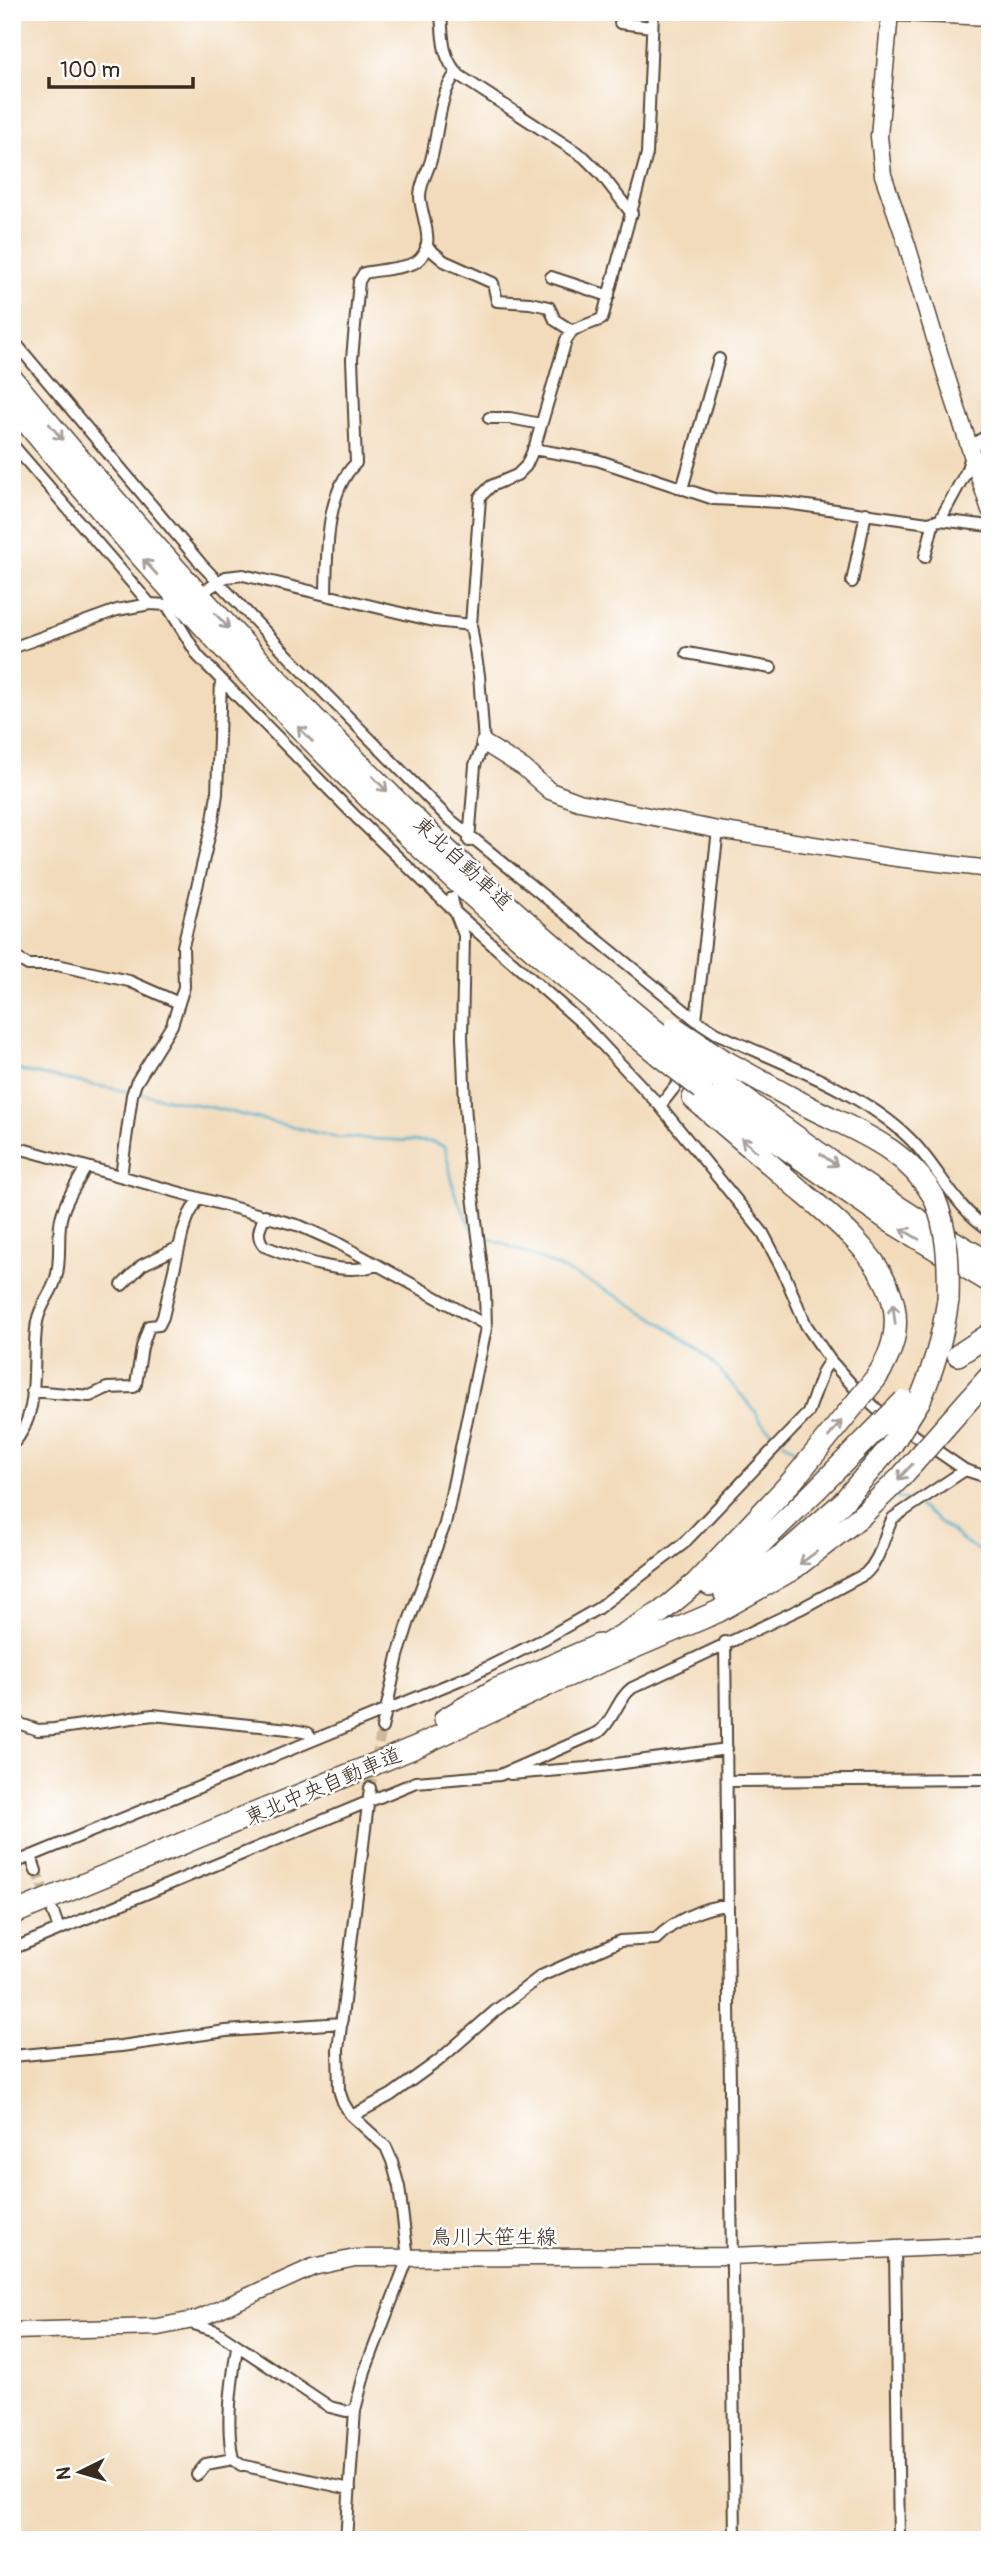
<svg xmlns="http://www.w3.org/2000/svg" width="1002" height="2552" font-family="Pangolin,'Klee One',sans-serif">
  <style>
    .lines { fill: none; stroke-linecap: round; stroke-linejoin: round }
    .stream { stroke: #46a9c6; stroke-width: 2.5 }
    .street-tunnel { stroke: #cdb89c; stroke-width: 10; stroke-dasharray: 10 5; stroke-linecap: butt }
    .street-casing { stroke: #564536; stroke-width: 14 }
    .secondary-casing { stroke: #564536; stroke-width: 19 }
    .highway-casing { stroke: #564536; stroke-width: 24 }
    .street { stroke: #fff; stroke-width: 10 }
    .secondary { stroke: #fff; stroke-width: 16 }
    .highway { stroke: #fff; stroke-width: 21 }
    .highway-bridge-casing { stroke: #564536; stroke-width: 24; stroke-linecap: butt }
    .highway-bridge { stroke: #fff; stroke-width: 21 }
    .oneway { stroke: #a79f9a }
    .labels { text-anchor: middle; stroke-width: 5; stroke-linejoin: round; paint-order: stroke }
    .street-label { font-size: 21px; fill: #3b2a1e; stroke: #fff }
  </style>
  <rect width="100%" height="100%" fill="#fff"/>
  <filter id="ink" filterUnits="userSpaceOnUse"><feTurbulence type="fractalNoise" baseFrequency=".0143" numOctaves="2"/><feDisplacementMap in="SourceGraphic" scale="14" xChannelSelector="R" yChannelSelector="G"/><feConvolveMatrix kernelMatrix="1 2 1 2 8 2 1 2 1" color-interpolation-filters="sRGB"/></filter>
  <filter id="wash" filterUnits="userSpaceOnUse"><feTurbulence type="fractalNoise" baseFrequency=".00686" numOctaves="4" result="noise"/><feDisplacementMap in="SourceGraphic" scale="28" xChannelSelector="R" yChannelSelector="G"/><feGaussianBlur stdDeviation="1.57" result="paint"/><feColorMatrix in="noise" values="0 0 0 0 0 0 0 0 0 0 0 0 0 0 0 0 0 1.4 0 .05"/><feComposite in="paint" operator="in"/></filter>
  <g filter="url(#wash)">
    <rect width="100%" height="100%" fill="#f2dbbb"/>
    <g class="lines">
      <path class="stream" d="M12 1069 129 1092
        M136 1093 210 1107 334 1137 433 1142 445 1147 455 1194 474 1232
        M483 1236C557 1264 640 1301 701 1352 721 1369 738 1392 756 1412L759 1420 778 1438
        M783 1442 801 1454
        M893 1495 910 1502
        M919 1506 969 1545 990 1557"/>
    </g>
  </g>
  <g filter="url(#ink)">
    <g class="lines">
      <path class="street-tunnel" d="M370 1788 382 1728
        M36 1871 48 1900"/>
      <defs>
        <path id="street" d="M441 12C443 37 441 58 460 76L584 157 601 174 632 214
          M620 23 652 27
          M426 246 444 261 493 283 497 301 530 303 549 307 555 320 572 331
          M551 277 609 296
          M12 339 202 565 292 660 447 817 696 1020 716 1033C778 1062 860 1090 909 1138 939 1167 953 1207 990 1230
          M489 418H510L541 424
          M12 444 150 604 167 605 198 656 359 820 455 912 464 935 462 1037 465 1104 470 1172 485 1292 486 1328 445 1524 409 1621 398 1656 382 1728
          M533 449 597 460 714 499 779 502 928 523 940 520 966 472 974 447 978 441 990 434
          M682 489 719 359
          M940 520 990 526
          M925 557 934 521
          M852 582 866 513
          M206 590 226 577 243 575 434 621 471 625
          M326 594C327 554 325 493 356 463L352 359 359 281 364 273C377 270 407 268 416 262 439 246 420 216 420 196 420 184 428 171 431 160 439 131 438 97 456 73
          M12 648 117 610 150 604
          M687 653 771 668
          M469 841 475 765 484 743 479 675 471 625 480 497 491 486 517 475 526 466 535 446 566 340 573 330 602 319 647 154 653 12
          M452 898 455 912 583 1024 660 1106 763 1233 783 1271 806 1325 830 1360 860 1394 879 1411 965 1470
          M12 952 15 957 28 965H57L129 981 179 1003
          M696 1020 718 830
          M660 1106 686 1073
          M12 1148 22 1149 300 1226 336 1242 486 1325
          M121 1176 132 1095 136 1083 172 1025 184 987 183 946 213 820 217 794 221 680
          M265 1215C260 1227 255 1236 264 1246 296 1259 344 1277 376 1265
          M122 1285 142 1265 179 1247
          M32 1391 90 1396 107 1388 134 1387 136 1384 142 1347 149 1326 159 1325 163 1317 183 1231 189 1215 198 1199
          M12 1445C43 1413 30 1362 37 1322 40 1304 52 1294 56 1278 61 1261 58 1243 60 1225 62 1204 77 1184 86 1167
          M725 1642 735 2540
          M12 1721 38 1730 54 1729 153 1715 289 1729 308 1733 313 1740
          M510 1774 586 1768 727 1749
          M727 1781 990 1779
          M31 1856 36 1871
          M12 1864 474 1674 546 1638 597 1609 683 1544 808 1413 823 1371 830 1360
          M53 1912 59 1929
          M12 1949 416 1782 500 1775 599 1732C614 1720 617 1699 632 1688L800 1609 865 1574C882 1558 882 1538 893 1518L965 1470 990 1478
          M12 2056 121 2046 226 2031 342 2023
          M352 2116 391 2095 438 2061 495 2011 541 1976 620 1941 656 1939C674 1921 702 1907 728 1905
          M895 2249 899 2540
          M191 2323 216 2331 330 2407 346 2411 355 2410
          M237 2347C232 2382 225 2423 233 2459L241 2465 350 2489
          M197 2475 206 2464 233 2459
          M346 2540 355 2410 365 2371 408 2258 399 2187 392 2161 386 2147 350 2114 343 2102 339 2090 338 2050 370 1788"/>
        <path id="secondary" d="M878 12 990 17
          M890 12 879 136 883 175 907 245 945 372 990 510
          M484 743 524 768 550 791 579 802 718 830 897 858 990 869
          M12 2331 158 2327 198 2319 313 2267 355 2258 732 2256 990 2245"/>
        <path id="highway" d="M12 379C149 544 292 702 447 850 518 917 593 979 668 1041
          M12 405C146 567 286 723 440 866 511 933 585 994 660 1056
          M723 1060C752 1076 780 1092 809 1107 858 1132 905 1147 934 1197
          M714 1076C803 1143 893 1208 990 1263
          M693 1098C727 1127 761 1156 794 1185 828 1214 870 1246 888 1287 902 1319 895 1350 876 1378
          M715 1099 891 1222 990 1282
          M958 1355 990 1334
          M920 1400C934 1368 943 1336 948 1300
          M945 1427 990 1376
          M710 1585 750 1554 815 1491
          M725 1594 788 1551 842 1503
          M589 1655 661 1612 696 1583 793 1480
          M445 1719 495 1690 599 1645
          M12 1914 418 1746 565 1677 717 1612 793 1569 861 1516"/>
      </defs>
      <use href="#street" class="street-casing"/>
      <use href="#secondary" class="secondary-casing"/>
      <use href="#highway" class="highway-casing"/>
      <use href="#street" class="street"/>
      <use href="#secondary" class="secondary"/>
      <use href="#highway" class="highway"/>
      <defs>
        <path id="highway-bridge" d="M675 1028 723 1060
          M668 1041 714 1076
          M660 1056 702 1089
          M934 1197C948 1230 949 1265 948 1300
          M793 1480 876 1378
          M815 1491 904 1401
          M842 1503 891 1446 920 1400
          M861 1516 901 1477 945 1427"/>
      </defs>
      <use href="#highway-bridge" class="highway-bridge-casing"/>
      <use href="#highway-bridge" class="highway-bridge"/>
    </g>
    <defs><path id="oneway-shaft" d="M-6 0H5M1.5-3L5.5 0L1.5 3" fill="none" stroke-width="1.6" stroke-linecap="round" stroke-linejoin="round" transform="scale(1.75)"/></defs>
    <g class="oneway">
      <use href="#oneway-shaft" transform="translate(56 432) rotate(50)"/>
      <use href="#oneway-shaft" transform="translate(150 567) rotate(-132)"/>
      <use href="#oneway-shaft" transform="translate(222 621) rotate(47)"/>
      <use href="#oneway-shaft" transform="translate(305 734) rotate(-134)"/>
      <use href="#oneway-shaft" transform="translate(380 784) rotate(45)"/>
      <use href="#oneway-shaft" transform="translate(749 1145) rotate(-139)"/>
      <use href="#oneway-shaft" transform="translate(829 1160) rotate(35)"/>
      <use href="#oneway-shaft" transform="translate(910 1234) rotate(-149)"/>
      <use href="#oneway-shaft" transform="translate(894 1314) rotate(-97)"/>
      <use href="#oneway-shaft" transform="translate(835 1429) rotate(-51)"/>
      <use href="#oneway-shaft" transform="translate(905 1472) rotate(133)"/>
      <use href="#oneway-shaft" transform="translate(808 1558) rotate(144)"/>
    </g>
  </g>
  <g class="labels">
    <g class="street-label">
      <text transform="translate(463 863) rotate(43)" y="7">東北自動車道</text>
      <text transform="translate(323 1786) rotate(-23)" y="7">東北中央自動車道</text>
      <text x="494" y="2244">鳥川大笹生線</text>
    </g>
  </g>
  <rect width="1002" height="2552" fill="none" stroke="#fff" stroke-width="42"/>
  <g transform="translate(80 2472) rotate(265)" stroke="#ffffff" stroke-width="5" paint-order="stroke">
  <path d="M0-5L12 26L0 18L-12 26Z" fill="#3b2a1e"/>
  <text y="-10" font-size="19" font-weight="bold" text-anchor="middle" fill="#3b2a1e">N</text>
  </g>
  <path d="M49 77v10h144v-10" fill="none" stroke="#3b2a1e" stroke-width="3.5"/>
  <text x="60" y="77" font-size="21" fill="#3b2a1e" stroke="#ffffff" stroke-width="5" paint-order="stroke">100 m</text>
</svg>
